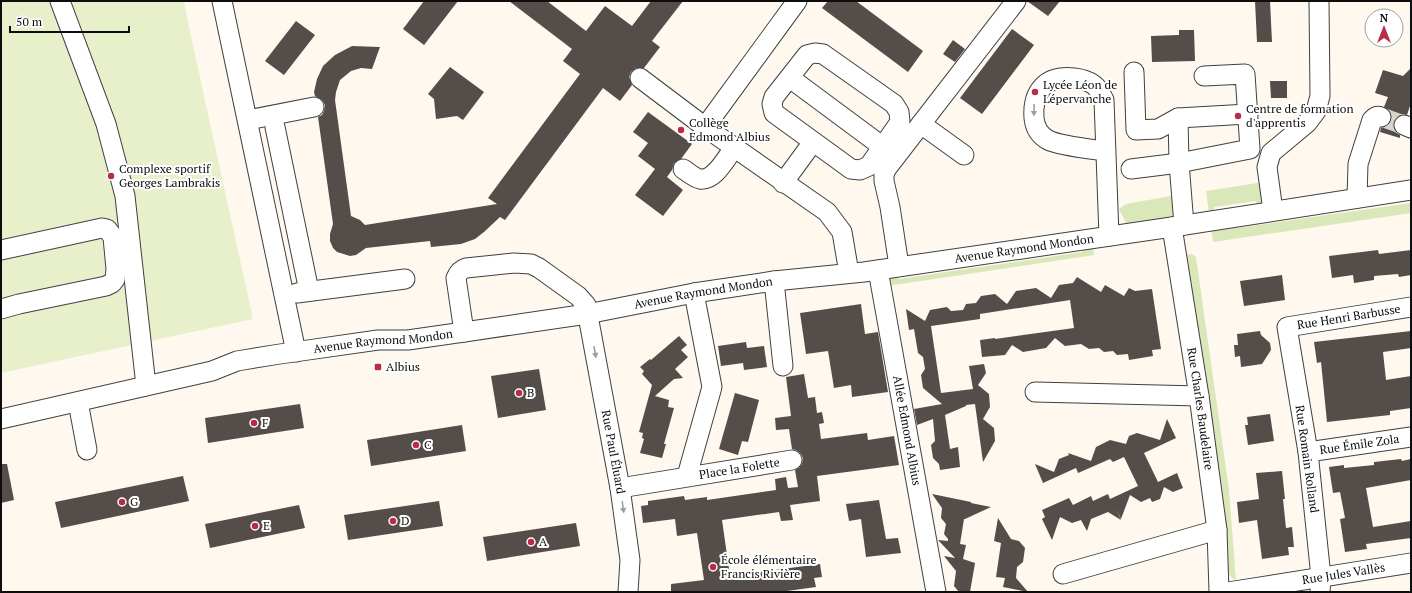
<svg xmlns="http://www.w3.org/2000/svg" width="1412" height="593" font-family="'PT Serif',serif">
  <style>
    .green { fill: #d9e7b9 }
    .pitch { fill: #e8efcb }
    .building { fill: #554d4a }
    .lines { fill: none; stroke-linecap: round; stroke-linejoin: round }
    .minor-tunnel { stroke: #dad5cc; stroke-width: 19; stroke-dasharray: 19 10; stroke-linecap: butt }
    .minor-casing { stroke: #404040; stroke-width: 21 }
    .minor { stroke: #fff; stroke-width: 19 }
    .oneway { fill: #9e9e9e }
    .poi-dot { fill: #b82b49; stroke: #fff; stroke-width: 1.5 }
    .labels { text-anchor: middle; stroke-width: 4; stroke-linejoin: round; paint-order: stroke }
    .poi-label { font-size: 12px; fill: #0d0d0d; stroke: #fff; text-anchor: start }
    .street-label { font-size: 12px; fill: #0d0d0d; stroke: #fff }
  </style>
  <rect width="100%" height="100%" fill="#fef8ee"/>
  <path class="green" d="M1264 182 1263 204 1257 205 1256 201 1214 207V212L1209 213 1206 191Z
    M1176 195 1179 216 1127 225 1119 209 1126 204Z
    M1411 203V213L1213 242 1211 227 1232 224 1237 228Z
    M1092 244 1094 255 887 286 885 276 895 275 899 279 1083 252 1082 246Z
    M1192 254 1196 257 1229 490 1236 581 1225 571 1185 255Z"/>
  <path class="pitch" d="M1 1H184L190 32 253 319 1 373Z"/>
  <path class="building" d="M424 1H458L424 45 403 29Z
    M509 1H547L586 31 605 6 632 26 651 1H683L652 41 660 47 644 68H636L631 72 629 77 632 85 620 101 603 88 505 220 500 217 484 232 475 239 461 244 431 247 430 241 366 248 356 255 350 256 337 252 333 248 330 241V234L333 224 318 117 322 115 324 111 325 105 322 100 315 96 314 92 317 79 323 66 335 55 352 46 380 47 372 69 361 68 351 71 340 80 336 92 335 100 351 216 360 220 365 225 497 204 488 198 580 74 563 61 572 49Z
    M828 1H856L923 51 908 72 822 8Z
    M1027 1H1060L1048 16Z
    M1255 1H1270L1272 42H1257Z
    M296 21 315 35 284 75 265 61Z
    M1012 29 1034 45 982 114 960 98Z
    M1179 30H1194L1195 61 1152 62 1151 36 1179 35Z
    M953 40 965 49 955 62 943 54Z
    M450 67 484 92 463 120 457 116 436 119 434 99 428 94Z
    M1411 68V103L1407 115 1402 114 1398 116 1394 121 1393 127 1395 132 1400 135V138L1380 132 1381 128 1389 125 1392 120V115L1389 110 1384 107 1388 97 1375 93 1383 70 1403 76Z
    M1270 81H1287V98H1271Z
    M648 112 692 144 681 159 674 163 672 170 667 177 683 190 663 216 635 195 655 169 638 156 648 143 633 132Z
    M1378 250 1379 254 1411 250V275L1399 277 1398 274 1374 276V280L1354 283 1353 275 1332 278 1329 256Z
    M1282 275 1285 300 1244 306 1240 281Z
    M1077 277 1101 292 1105 285 1124 296 1129 288 1135 291 1152 289 1161 349 1152 350 1153 356 1129 360 1128 354 1117 355 1113 351 1104 352 1099 348 1089 349 1081 344 1065 346 1055 338 1046 348 1023 352 1012 345 1005 355 982 357 980 340 995 338V339L1074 328 1070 300 980 314V319L931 326 941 393 973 389 969 366 984 364 986 373 978 385 989 394 990 407 983 419 994 428 995 441 983 462 975 404 966 405V406L945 415 950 449 958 447 960 467 940 470 939 464 933 458 931 445 935 441 933 419 917 425 914 409 942 404 923 388 921 375 925 369 923 357 918 353 914 329 909 330 906 309 925 321 930 310 947 307 951 311 963 310 966 304 976 303 981 296 995 294 1007 304 1016 291 1036 288 1051 298 1059 285 1073 283Z
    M861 304 865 334 878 332 888 392 852 397 851 385 834 388 828 351 806 354 800 313Z
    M1260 331 1261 335 1270 343 1271 350 1262 364 1241 367 1240 356 1235 357 1234 345H1238L1237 334Z
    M1411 331V348L1383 352 1386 380 1411 376V408L1390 411V415L1327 422 1321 362 1317 363 1314 342Z
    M679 336 687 345 681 350 688 357 675 369 683 378 674 379 655 396 669 400 668 407 674 408 664 444H666L662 458 640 453 644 439 642 438 643 433 639 432 652 385 642 374 644 371 640 367 650 359 651 360Z
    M746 342 747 348 764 346 767 367 744 370 743 363 721 366 718 346Z
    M539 369 546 410 498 418 491 376Z
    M804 374 808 398 815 397 817 413 822 412 824 423 819 424 821 439 867 433 868 440 894 436 899 465 817 476 820 501 790 505 793 520 781 521 779 512 722 520 730 576 820 564 822 577 814 578 816 587 780 592H671V584L704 580 697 533 677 536 675 519 643 523 641 506 648 505V501L684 496 685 500 707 497V500L776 490 775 479 786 477 788 488 798 487 795 470 799 468 802 464 803 458 800 453 796 450 792 449 789 429 776 430 775 418 791 416 786 377Z
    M735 393 759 400 748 442 742 441 738 455 719 449Z
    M300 404 304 428 208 443 205 418Z
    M1270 414 1274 441 1248 445 1245 425H1248L1247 417Z
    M1167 419 1176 438 1144 453 1158 482 1177 473 1183 488 1173 492 1164 487 1160 499 1152 502 1150 498 1141 502 1130 495 1121 519 1116 509 1121 520 1108 512 1091 519 1087 531 1081 520 1072 523 1060 517 1052 540 1042 519 1045 517 1042 510 1069 498 1073 505 1091 496 1093 501 1108 494 1110 499 1138 486 1124 457 1113 462 1110 459 1078 473 1076 468 1043 483 1035 464 1054 472 1059 459 1069 455 1073 463 1068 453 1091 461 1096 447 1110 440 1126 444 1129 436 1137 433 1160 440Z
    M462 425 466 451 371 466 367 440Z
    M1401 459 1402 461 1411 459V480L1366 488 1373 527 1411 521V538L1366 544 1367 549 1345 552 1340 519 1345 518 1340 492 1333 493 1329 467 1344 465V468L1374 465V462Z
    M1 464H7L14 500 1 503Z
    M1282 471 1285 499H1283L1286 528 1292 527 1294 547H1288L1289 555 1262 559 1257 520 1239 523 1237 502 1259 499 1256 473Z
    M183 476 189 501 61 528 55 502Z
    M932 494 971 502V503L991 507 965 519H964L960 544 966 545 963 559 975 563 970 592H959L954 586 956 571 944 556 955 558 938 540 948 541V539L944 534 946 524 941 518 942 508Z
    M879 500 886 539 898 538 901 553 866 557 861 519 849 521 846 504Z
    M439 501 443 526 348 540 344 515Z
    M299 505 305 528 210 548 205 524Z
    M998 518 1011 539 1019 541 1025 548 1023 562 1017 567 1016 578 1028 592 1003 587 1005 578 996 577 1001 543 994 541Z
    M576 523 580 546 487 561 483 537Z"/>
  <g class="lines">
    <path class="minor-tunnel" d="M1381 117 1404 125"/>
    <defs>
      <g id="minor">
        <path d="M60 1 106 124 125 196 146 386"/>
        <path d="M222 1 296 352"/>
        <path d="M815 53 823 54 894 104 899 112 900 122 869 166 860 170 851 169 774 113 772 104 774 97 807 55Z"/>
        <path d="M1134 72 1136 130 1158 129 1178 118 1248 114"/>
        <path d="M640 78 705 127 827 212 842 232 849 273"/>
        <path d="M790 78 883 147"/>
        <path d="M1178 118 1179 163 1184 225"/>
        <path d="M248 120 314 107"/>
        <path d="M921 124 964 155"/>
        <path d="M1404 125 1411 128"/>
        <path d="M275 127 309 291"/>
        <path d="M705 127 797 1"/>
        <path d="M1105 151C1091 149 1060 146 1048 140 1039 135 1035 128 1034 118 1032 91 1046 75 1074 78 1081 79 1088 80 1094 85 1099 89 1101 94 1104 100L1109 236"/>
        <path d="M683 169C688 172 694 178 700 179 715 181 726 158 734 148"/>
        <path d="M1131 169 1179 163 1250 149 1245 74 1204 76"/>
        <path d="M783 183 813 142"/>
        <path d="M1357 198 1358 164 1372 120C1375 117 1376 115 1381 117"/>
        <path d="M1273 211 1267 167 1271 153 1307 123 1316 111 1320 96 1319 1"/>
        <path id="s1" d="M1172 227 1199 396 1217 530 1219 592"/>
        <path d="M1 250 102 228 107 229 113 237 116 269 115 279 112 283 106 286 19 304 1 309"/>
        <path d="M899 266 890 207 884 181V174L887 168 1016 1"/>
        <path id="s2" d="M878 270 936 592"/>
        <path d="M774 281 783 366"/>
        <path d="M297 293 405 279"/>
        <path id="s3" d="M464 332 456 278C458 273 460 270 466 268L514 263 531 264 539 268 578 296 586 305 620 488 630 560 628 592"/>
        <path d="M1035 392 1199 396"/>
        <path d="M78 402 87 450"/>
        <path id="s4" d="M1 419 212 371 237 361 280 354 378 340H408L464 332 587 314 694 293 774 281 864 272 1172 227 1411 190"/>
        <path id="s5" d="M1308 452 1411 437"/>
        <path d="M687 476 712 387 694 293"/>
        <path id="s6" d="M620 488 792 460"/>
        <path d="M1063 574 1217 530"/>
        <path id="s7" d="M1228 592 1411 563"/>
        <path id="s8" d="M1320 592 1321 577 1308 452 1287 327 1411 307"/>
      </g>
    </defs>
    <use href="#minor" class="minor-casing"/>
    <use href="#minor" class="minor"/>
  </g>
  <defs><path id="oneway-solid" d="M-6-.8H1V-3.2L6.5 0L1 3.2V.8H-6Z"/></defs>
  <g class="oneway">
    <use href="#oneway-solid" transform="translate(1034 110) rotate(91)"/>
    <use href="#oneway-solid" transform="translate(595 352) rotate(80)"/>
    <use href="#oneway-solid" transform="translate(623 507) rotate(82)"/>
  </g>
  <g class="poi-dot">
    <circle cx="1035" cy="92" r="4"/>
    <circle cx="1238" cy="116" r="4"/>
    <circle cx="681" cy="130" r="4"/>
    <circle cx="111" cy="176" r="4"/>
    <rect x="374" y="363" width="8" height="8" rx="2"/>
    <circle cx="519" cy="393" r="4"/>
    <circle cx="254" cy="423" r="4"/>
    <circle cx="416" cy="445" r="4"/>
    <circle cx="122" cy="502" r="4"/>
    <circle cx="393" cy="521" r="4"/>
    <circle cx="255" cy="526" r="4"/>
    <circle cx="531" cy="542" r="4"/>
    <circle cx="713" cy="567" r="4"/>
  </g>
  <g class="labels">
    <g class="poi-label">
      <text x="1043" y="89">Lycée Léon de<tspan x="1043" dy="14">Lépervanche</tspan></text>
      <text x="1246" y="113">Centre de formation<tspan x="1246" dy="14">d'apprentis</tspan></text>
      <text x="689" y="127">Collège<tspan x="689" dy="14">Edmond Albius</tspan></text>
      <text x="119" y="173">Complexe sportif<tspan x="119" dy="14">Georges Lambrakis</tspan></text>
      <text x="386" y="371">Albius</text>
      <text x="527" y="397">B</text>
      <text x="262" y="427">F</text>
      <text x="424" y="449">C</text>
      <text x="130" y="506">G</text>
      <text x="401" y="525">D</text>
      <text x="263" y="530">E</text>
      <text x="539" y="546">A</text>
      <text x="721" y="564">École élémentaire<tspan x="721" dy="14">Francis Rivière</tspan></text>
    </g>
    <g class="street-label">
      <text dy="4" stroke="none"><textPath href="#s4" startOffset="1039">Avenue Raymond Mondon</textPath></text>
      <text dy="4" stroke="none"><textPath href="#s4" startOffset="715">Avenue Raymond Mondon</textPath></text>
      <text dy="4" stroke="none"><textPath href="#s8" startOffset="330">Rue Henri Barbusse</textPath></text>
      <text dy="4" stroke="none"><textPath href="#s4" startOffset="391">Avenue Raymond Mondon</textPath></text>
      <text dy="4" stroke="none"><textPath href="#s1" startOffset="184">Rue Charles Baudelaire</textPath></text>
      <text dy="4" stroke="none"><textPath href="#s2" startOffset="163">Allée Edmond Albius</textPath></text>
      <text dy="4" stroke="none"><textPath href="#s5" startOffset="52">Rue Émile Zola</textPath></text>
      <text dy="4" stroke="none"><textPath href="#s3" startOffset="353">Rue Paul Éluard</textPath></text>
      <text transform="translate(1307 459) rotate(82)" y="4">Rue Romain Rolland</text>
      <text dy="4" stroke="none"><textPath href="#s6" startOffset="121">Place la Folette</textPath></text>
      <text dy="4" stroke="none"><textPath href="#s7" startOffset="117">Rue Jules Vallès</textPath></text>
    </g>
  </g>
  <rect width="1412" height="593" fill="none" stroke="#0d0d0d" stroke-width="4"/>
  <g transform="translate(1384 28)"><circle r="19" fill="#ffffff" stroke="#9e9e9e"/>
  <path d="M0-3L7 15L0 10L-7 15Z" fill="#b82b49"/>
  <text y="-6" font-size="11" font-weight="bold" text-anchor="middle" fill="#0d0d0d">N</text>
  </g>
  <path d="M10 26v6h119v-6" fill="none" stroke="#0d0d0d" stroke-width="2"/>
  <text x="16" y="26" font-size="12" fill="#0d0d0d" stroke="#ffffff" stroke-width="3" paint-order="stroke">50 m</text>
</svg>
